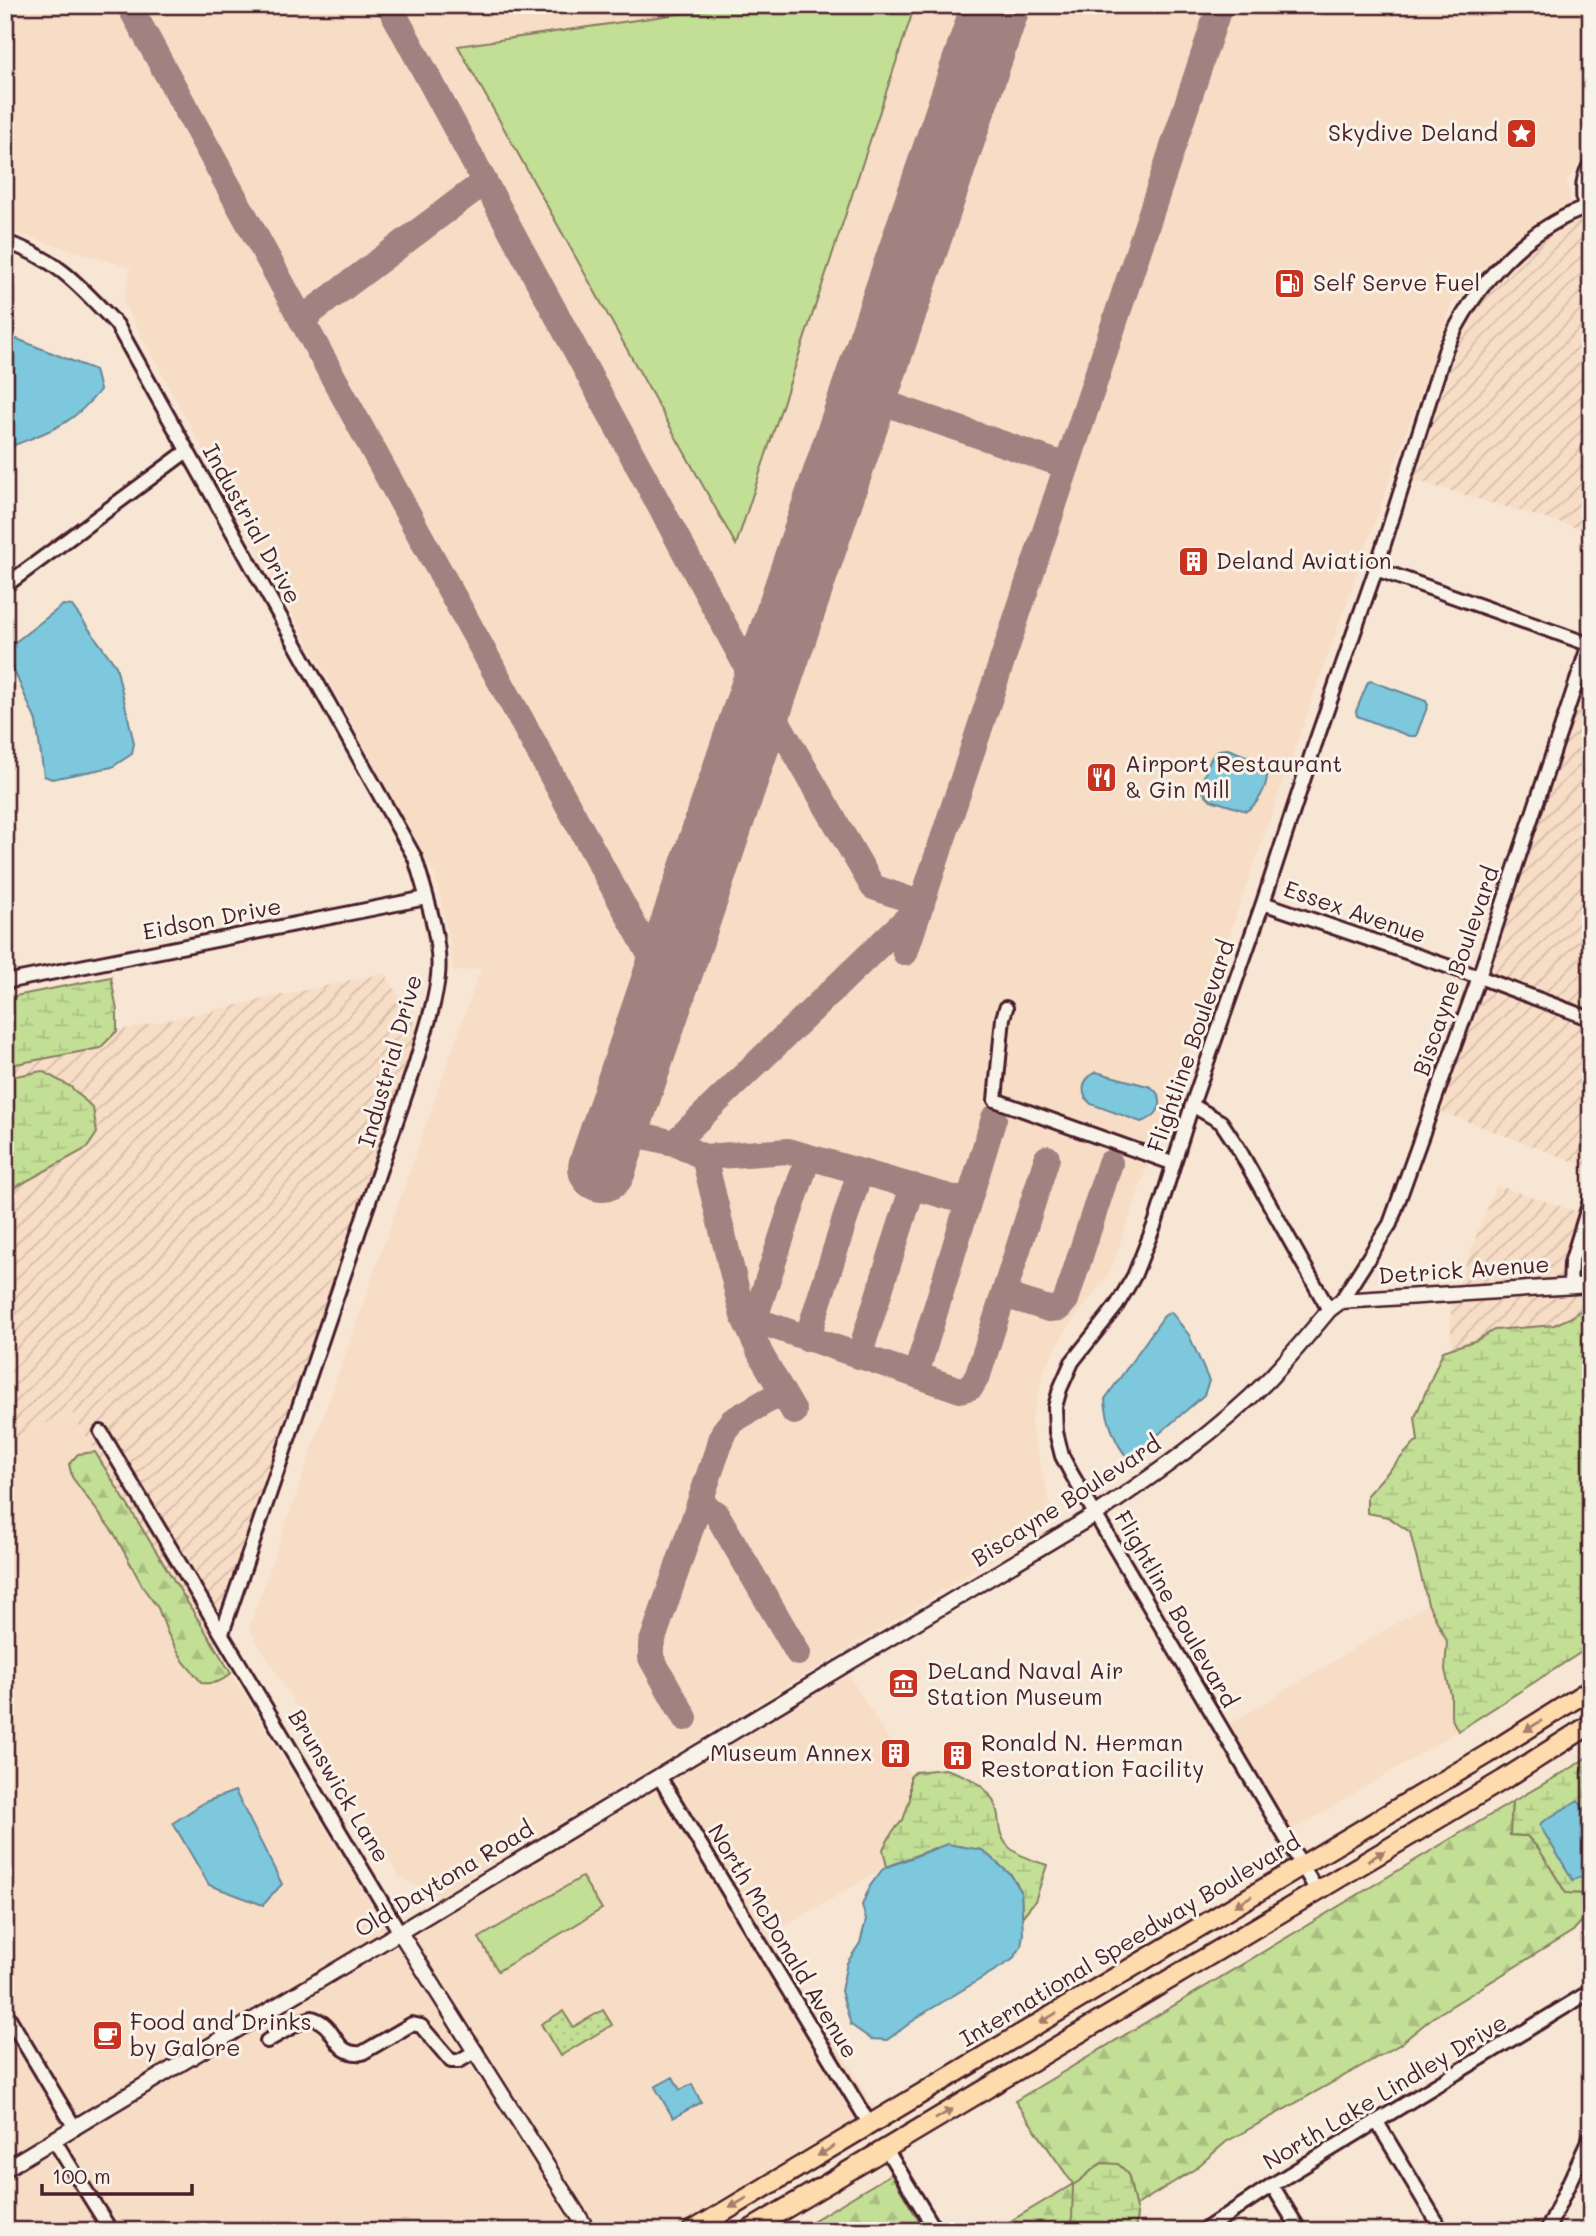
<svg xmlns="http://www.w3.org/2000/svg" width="1596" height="2236" font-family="Mali,sans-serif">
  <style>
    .built { fill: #f7ddc6 }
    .industrial { fill: url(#industrial-furrows) }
    .grass { fill: #c3de95; stroke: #867e60; stroke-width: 2 }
    .forest { fill: url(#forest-firs); stroke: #867e60; stroke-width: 2 }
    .wetland { fill: url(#wetland-marsh); stroke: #867e60; stroke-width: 2 }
    .park { fill: url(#park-dots); stroke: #867e60; stroke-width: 2 }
    .water { fill: #7dc8dc; stroke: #698495; stroke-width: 2 }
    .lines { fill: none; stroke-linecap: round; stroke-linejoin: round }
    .taxiway { stroke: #a08280; stroke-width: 26 }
    .runway { stroke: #a08280; stroke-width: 68 }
    .minor-casing { stroke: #4a1f2b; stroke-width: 18 }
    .tertiary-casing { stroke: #4a1f2b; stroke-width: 19 }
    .primary-casing { stroke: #4a1f2b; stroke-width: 23 }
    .minor { stroke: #f7f3e8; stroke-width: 12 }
    .tertiary { stroke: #f7f3e8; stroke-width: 14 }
    .primary { stroke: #fedbac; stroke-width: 18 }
    .oneway { fill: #a47d6c }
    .labels { text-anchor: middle; stroke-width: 6; stroke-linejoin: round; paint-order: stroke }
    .poi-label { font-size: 23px; fill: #4a1f2b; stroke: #f7f3e8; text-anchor: start }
    .street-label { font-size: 23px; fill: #4a1f2b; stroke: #f7f3e8 }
  </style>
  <defs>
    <pattern id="industrial-furrows" width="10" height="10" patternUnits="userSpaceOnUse" patternTransform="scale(1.75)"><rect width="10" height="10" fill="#f7ddc6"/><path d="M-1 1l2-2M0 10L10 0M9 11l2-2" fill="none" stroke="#d5bdaa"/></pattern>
    <pattern id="forest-firs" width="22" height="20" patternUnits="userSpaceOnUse" patternTransform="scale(1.75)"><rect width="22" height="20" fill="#c3de95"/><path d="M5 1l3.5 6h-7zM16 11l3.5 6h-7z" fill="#a9be81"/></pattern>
    <pattern id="wetland-marsh" width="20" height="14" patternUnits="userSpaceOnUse" patternTransform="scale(1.75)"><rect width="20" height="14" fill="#c3de95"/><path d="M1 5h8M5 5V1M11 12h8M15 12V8" fill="none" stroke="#a9be81"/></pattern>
    <pattern id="park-dots" width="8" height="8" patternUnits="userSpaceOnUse" patternTransform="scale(1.75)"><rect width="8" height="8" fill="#c3de95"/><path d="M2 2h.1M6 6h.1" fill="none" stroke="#a9be81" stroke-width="1.8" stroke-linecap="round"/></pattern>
  </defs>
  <rect width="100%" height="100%" fill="#f7e6d4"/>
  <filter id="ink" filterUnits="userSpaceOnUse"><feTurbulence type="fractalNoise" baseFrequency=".0143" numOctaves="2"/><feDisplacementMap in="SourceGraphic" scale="14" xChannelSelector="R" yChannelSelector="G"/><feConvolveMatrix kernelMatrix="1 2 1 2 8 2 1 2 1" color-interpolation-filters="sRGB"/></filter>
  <g filter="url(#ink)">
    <path class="built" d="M5 5H1591V149L1567 180 1571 203 1541 218 1452 304 1110 1272 1065 1332 1044 1369 1031 1424 1054 1521 873 1634 440 1896 400 1878 249 1628 481 968 453 972 449 939 436 878 123 302 131 268 5 230Z
      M70 1410 95 1452 78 1454 72 1477 115 1535 144 1589 158 1608 168 1634 184 1662 202 1683 214 1684 224 1680 231 1673 388 1931 76 2120 5 2001V1446Z
      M1428 1604 1447 1641 1445 1671 1451 1695V1717L1458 1731 1289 1833 1226 1726Z
      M847 1672 911 1776 909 1787 911 1799 903 1820 893 1831 883 1849 887 1867 770 1934 875 2109 868 2113 667 1781Z
      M658 1786 860 2118 671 2231H594L407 1933Z
      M398 1938 468 2049 452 2055 421 2020 412 2018 398 2024 360 2048 349 2047 330 2022 321 2015 299 2016 261 2039 266 2049 313 2024 322 2029 341 2055 353 2060 366 2058 413 2030 418 2031 448 2066 474 2059 582 2231H117L61 2142Z
      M5 2021 68 2125 5 2162Z
      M53 2148 105 2231H5V2176Z"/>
    <path class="industrial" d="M1591 212V532L1410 479 1452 349 1461 329 1489 287 1522 253 1547 234 1567 222Z
      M1591 657V1013L1486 974Z
      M385 973 419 1031 216 1634 218 1637 215 1646 70 1410 5 1446V1193L87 1148 93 1108 71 1087 42 1071 5 1078V1066L100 1048 117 1031Z
      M1483 984 1591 1024V1168L1437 1110Z
      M1496 1185 1581 1213 1565 1280 1456 1289Z
      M1591 1217V1279L1576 1280V1264Z
      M1591 1290V1302L1572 1317 1554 1325 1494 1330 1477 1340 1451 1348V1301Z"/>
    <path class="grass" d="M739 5H915L736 545 458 46Z
      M582 1877 602 1909 498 1971 479 1938Z"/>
    <path class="forest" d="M95 1452 231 1673C222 1682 214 1684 202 1683L184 1662 168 1634 158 1608 144 1589 115 1535 72 1477 69 1464 78 1454Z
      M1512 1802 1510 1835 1527 1836 1539 1849 1566 1893 1591 1894V1911L1573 1931 1432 2018 1399 2045 1226 2142 1195 2169 1135 2206 1128 2173 1086 2177 1074 2186 1079 2231H994L1073 2184 1015 2101Z
      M891 2174 925 2231H796Z"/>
    <path class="wetland" d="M111 977 117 1011V1031L100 1048 5 1066V998Z
      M42 1071 71 1087 93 1108 97 1133 87 1148 5 1193V1078Z
      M1591 1302V1646L1458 1731 1451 1717V1695L1445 1670 1447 1641 1428 1604 1410 1532 1388 1517 1367 1513V1495L1415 1442 1418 1441 1415 1417 1443 1351 1477 1340 1494 1330 1554 1325 1572 1317Z
      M1591 1754V1894L1566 1893 1539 1849 1527 1836 1510 1835 1512 1802 1573 1767Z
      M945 1769C970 1776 994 1788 998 1816 999 1827 1000 1837 1008 1846 1014 1854 1037 1862 1047 1865L1035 1901 1022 1917 1021 1891 1011 1875 982 1850 934 1848 887 1867 883 1849 893 1831 903 1820 910 1799V1777L915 1772Z
      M1102 2163 1118 2164 1128 2173 1137 2214 1135 2231H1079L1072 2220 1073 2185C1085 2178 1091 2169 1102 2163Z"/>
    <path class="park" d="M603 2010 612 2025 560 2056 541 2024 563 2011 573 2027Z"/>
    <path class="water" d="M17 339 95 370 100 390C70 428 47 431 5 449V345Z
      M63 605 72 606 116 666 134 743 132 754 112 767 52 779 44 776 36 721 5 650Z
      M1371 681 1426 701 1428 705 1416 736H1409L1357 716 1356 711 1368 682Z
      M1228 749 1264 763C1273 777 1260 804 1246 811L1211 800 1202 791C1202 781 1208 758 1217 751 1220 749 1224 749 1228 749Z
      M1096 1072 1151 1087C1168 1100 1159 1117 1141 1122L1091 1104C1079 1093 1082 1079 1096 1072Z
      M1171 1312 1189 1335 1209 1381 1204 1395 1138 1452 1128 1458C1115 1444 1106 1418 1105 1399L1164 1316Z
      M235 1791 282 1884 263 1905 209 1885 173 1823 205 1802Z
      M1578 1800 1591 1820V1873L1573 1880 1540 1826 1541 1823Z
      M947 1844 982 1850 1011 1875 1021 1891 1023 1934 1021 1947 1012 1960 921 2015 887 2040 871 2039 851 2025 841 1991 847 1963 860 1943 866 1920 862 1905 870 1886 882 1870 887 1867Z
      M673 2077 680 2090 692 2084 701 2102 673 2118 655 2087Z"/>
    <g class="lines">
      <path class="taxiway" d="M129 5 665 982
        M389 5 762 695 873 887 922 904 674 1143 615 1129
        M302 319 484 182
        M864 396 1067 466
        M905 953 1220 5
        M674 1143 704 1157 743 1316 761 1355 794 1412
        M704 1157 788 1151 967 1202
        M1004 1295 1049 1309 1059 1308 1066 1300 1110 1163
        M743 1316 960 1390 971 1387 978 1375 1047 1158
        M754 1321 808 1157
        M807 1339 860 1172
        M859 1356 913 1186
        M916 1374 994 1118
        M699 1504 716 1513 798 1653
        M685 1718 651 1658V1645L724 1431 732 1421 782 1392"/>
      <path class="runway" d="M602 1168 996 5"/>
      <defs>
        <path id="minor" d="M1584 208C1583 192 1581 177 1591 164
          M5 242C57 258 81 287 117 325L415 858C425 892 442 941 438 976 435 1006 423 1037 415 1066L222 1633
          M1376 569 1591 645
          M5 586 187 451
          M1263 903 1479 977 1591 1019
          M5 982 426 898
          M1006 1008 1003 1018 995 1100 1172 1163
          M1192 1105 1221 1122 1237 1146 1329 1310
          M1570 1286 1571 1263 1591 1198
          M1341 1301 1390 1224 1479 977 1589 644
          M101 1432 399 1931
          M660 1778 870 2125
          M1317 1891 1071 1473 1062 1456 1056 1432 1055 1407 1060 1389 1072 1362 1117 1305 1134 1276 1156 1221 1192 1105 1263 903 1314 747 1376 569 1446 348C1474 286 1524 228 1591 206
          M5 2011 75 2128
          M267 2041 302 2021 312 2018C338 2025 332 2056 362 2053L412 2024 421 2026 451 2061H459L476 2051
          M1377 2122 1442 2231
          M54 2140 111 2231
          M886 2149 936 2231
          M1272 2185 1300 2231
          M1203 2231 1272 2185 1591 1991
          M1547 2231 1591 2135"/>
        <path id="tertiary" d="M399 1931 588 2231
          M5 2169 1096 1514C1156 1474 1218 1431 1269 1379 1290 1357 1309 1334 1329 1310L1341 1301 1591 1285"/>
        <path id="primary" d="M692 2231 1488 1754 1591 1689
          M748 2231 1503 1780 1591 1724"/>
      </defs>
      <use href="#minor" class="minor-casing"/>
      <use href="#tertiary" class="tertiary-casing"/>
      <use href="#primary" class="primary-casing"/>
      <use href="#minor" class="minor"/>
      <use href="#tertiary" class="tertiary"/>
      <use href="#primary" class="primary"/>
    </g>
    <defs><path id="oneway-solid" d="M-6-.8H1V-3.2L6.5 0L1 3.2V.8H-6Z" transform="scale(1.75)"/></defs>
    <g class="oneway">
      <use href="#oneway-solid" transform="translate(1533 1726) rotate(148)"/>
      <use href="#oneway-solid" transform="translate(1376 1856) rotate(-31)"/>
      <use href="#oneway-solid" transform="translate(1243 1901) rotate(149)"/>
      <use href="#oneway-solid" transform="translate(1048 2018) rotate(149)"/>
      <use href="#oneway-solid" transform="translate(944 2114) rotate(-31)"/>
      <use href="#oneway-solid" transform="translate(826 2151) rotate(149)"/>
      <use href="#oneway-solid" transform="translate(738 2203) rotate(149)"/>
    </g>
  </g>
  <defs>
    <symbol id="sight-square" viewBox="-11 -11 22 22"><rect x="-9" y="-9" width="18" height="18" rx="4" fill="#c8321e" stroke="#f7f3e8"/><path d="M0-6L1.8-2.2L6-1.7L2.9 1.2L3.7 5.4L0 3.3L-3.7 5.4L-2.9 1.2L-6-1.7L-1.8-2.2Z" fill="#fff"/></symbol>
    <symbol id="fuel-square" viewBox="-11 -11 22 22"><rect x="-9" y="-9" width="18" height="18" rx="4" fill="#c8321e" stroke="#f7f3e8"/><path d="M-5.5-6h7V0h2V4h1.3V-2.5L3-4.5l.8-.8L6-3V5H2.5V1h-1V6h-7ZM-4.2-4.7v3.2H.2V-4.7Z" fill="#fff"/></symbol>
    <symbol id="building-square" viewBox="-11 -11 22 22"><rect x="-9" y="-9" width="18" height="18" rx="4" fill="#c8321e" stroke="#f7f3e8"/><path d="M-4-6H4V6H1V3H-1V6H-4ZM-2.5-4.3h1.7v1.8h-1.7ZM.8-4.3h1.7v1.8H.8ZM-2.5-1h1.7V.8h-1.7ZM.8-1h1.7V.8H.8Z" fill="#fff"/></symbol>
    <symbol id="restaurant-square" viewBox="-11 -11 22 22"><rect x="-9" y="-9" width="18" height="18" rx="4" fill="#c8321e" stroke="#f7f3e8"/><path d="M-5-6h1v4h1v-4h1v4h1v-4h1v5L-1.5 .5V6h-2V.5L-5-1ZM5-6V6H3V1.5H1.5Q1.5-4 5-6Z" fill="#fff"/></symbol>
    <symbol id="museum-square" viewBox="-11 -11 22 22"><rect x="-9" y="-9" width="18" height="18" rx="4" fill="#c8321e" stroke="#f7f3e8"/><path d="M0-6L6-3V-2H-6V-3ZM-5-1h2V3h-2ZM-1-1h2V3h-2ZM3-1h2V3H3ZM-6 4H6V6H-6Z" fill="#fff"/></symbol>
    <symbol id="cafe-square" viewBox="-11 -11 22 22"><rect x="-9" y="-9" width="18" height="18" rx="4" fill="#c8321e" stroke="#f7f3e8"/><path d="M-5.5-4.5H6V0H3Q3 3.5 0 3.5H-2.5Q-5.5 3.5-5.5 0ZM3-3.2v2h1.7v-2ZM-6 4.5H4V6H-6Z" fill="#fff"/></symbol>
  </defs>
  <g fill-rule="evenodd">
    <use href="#sight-square" x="1504" y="116" width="35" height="35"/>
    <use href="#fuel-square" x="1272" y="266" width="35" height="35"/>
    <use href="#building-square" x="1176" y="544" width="35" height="35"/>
    <use href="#restaurant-square" x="1084" y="760" width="35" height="35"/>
    <use href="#museum-square" x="886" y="1666" width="35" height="35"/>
    <use href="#building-square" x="878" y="1736" width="35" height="35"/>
    <use href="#building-square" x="940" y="1738" width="35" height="35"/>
    <use href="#cafe-square" x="90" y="2018" width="35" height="35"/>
  </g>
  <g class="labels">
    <g class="poi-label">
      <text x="1498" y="141" text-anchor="end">Skydive Deland</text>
      <text x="1313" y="291">Self Serve Fuel</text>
      <text x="1216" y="569">Deland Aviation</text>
      <text x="1125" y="772">Airport Restaurant<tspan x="1125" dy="26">&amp; Gin Mill</tspan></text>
      <text x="927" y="1679">DeLand Naval Air<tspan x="927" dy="26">Station Museum</tspan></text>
      <text x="981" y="1751">Ronald N. Herman<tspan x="981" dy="26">Restoration Facility</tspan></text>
      <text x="872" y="1761" text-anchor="end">Museum Annex</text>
      <text x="130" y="2030">Food and Drinks<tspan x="130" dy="26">by Galore</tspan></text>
    </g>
    <g class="street-label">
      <text transform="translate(252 524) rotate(61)" y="8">Industrial Drive</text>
      <text transform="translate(1355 912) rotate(19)" y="8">Essex Avenue</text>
      <text transform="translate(212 919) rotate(-11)" y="8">Eidson Drive</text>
      <text transform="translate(1456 971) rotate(-71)" y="8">Biscayne Boulevard</text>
      <text transform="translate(1191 1046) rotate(-71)" y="8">Flightline Boulevard</text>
      <text transform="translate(390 1061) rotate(-74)" y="8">Industrial Drive</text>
      <text transform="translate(1464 1270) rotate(-4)" y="8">Detrick Avenue</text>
      <text transform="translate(1066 1501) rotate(-33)" y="8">Biscayne Boulevard</text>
      <text transform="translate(1176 1609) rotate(60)" y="8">Flightline Boulevard</text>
      <text transform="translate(339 1786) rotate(59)" y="8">Brunswick Lane</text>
      <text transform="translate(444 1879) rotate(-31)" y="8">Old Daytona Road</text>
      <text transform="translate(1130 1940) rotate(-31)" y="8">International Speedway Boulevard</text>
      <text transform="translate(783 1941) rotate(59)" y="8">North McDonald Avenue</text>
      <text transform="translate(1385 2092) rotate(-31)" y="8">North Lake Lindley Drive</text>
    </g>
  </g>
  <rect width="1596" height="2236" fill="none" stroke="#f7f3e8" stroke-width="28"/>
  <rect x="14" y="14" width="1568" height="2208" fill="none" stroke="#4a1f2b" stroke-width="2.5" filter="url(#ink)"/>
  <path d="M42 2184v10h150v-10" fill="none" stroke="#4a1f2b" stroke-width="3.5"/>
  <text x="52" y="2184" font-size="21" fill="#4a1f2b" stroke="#f7f3e8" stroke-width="5" paint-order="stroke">100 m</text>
</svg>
